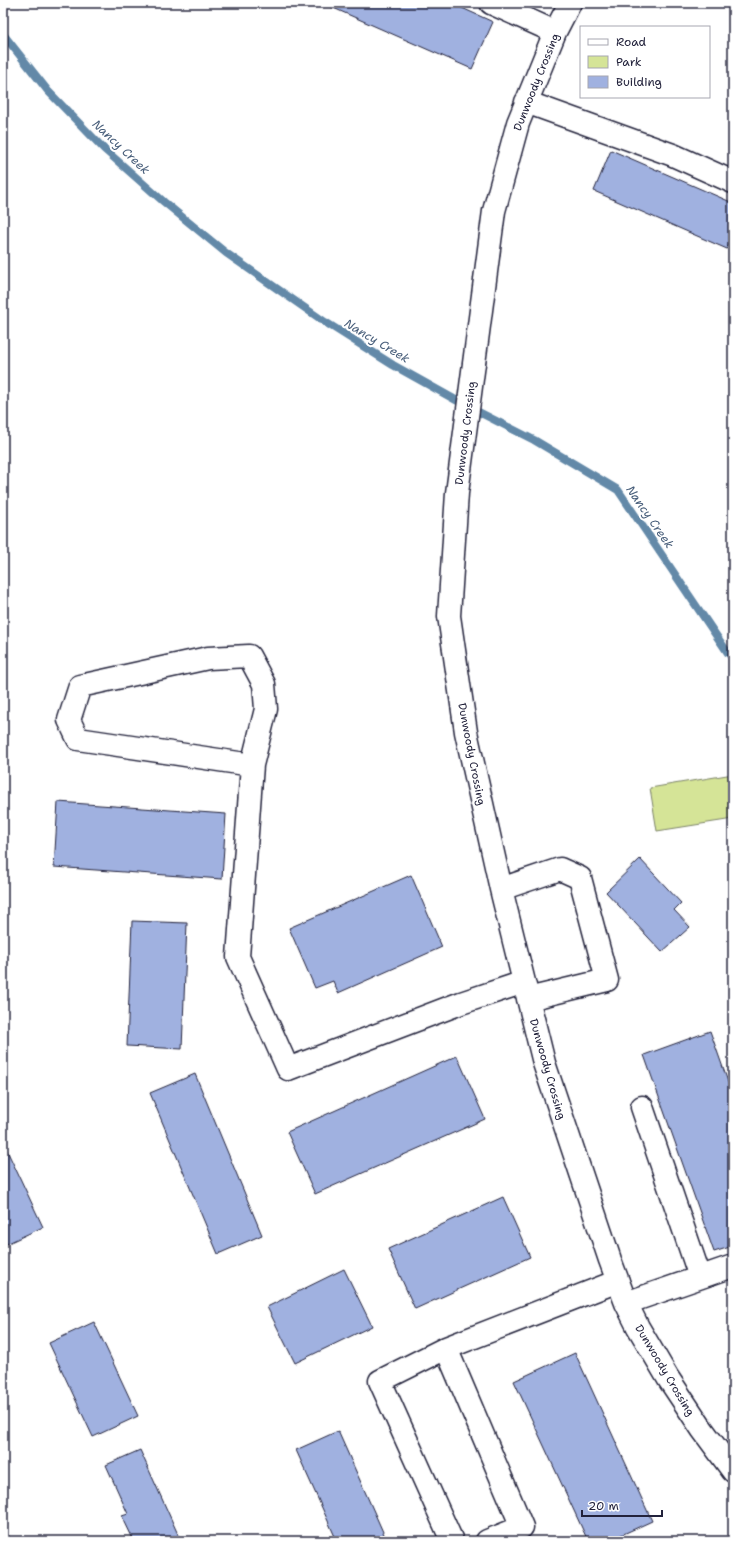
<svg xmlns="http://www.w3.org/2000/svg" width="736" height="1544" font-family="'Shantell Sans',sans-serif">
  <style>
    .green { fill: #d5e497; stroke: #7c8369 }
    .lines { fill: none; stroke-linecap: round; stroke-linejoin: round }
    .stream { stroke: #6389a8; stroke-width: 8 }
    .building { fill: #a0b1e0; stroke: #22223b }
    .street-casing { stroke: #22223b; stroke-width: 25 }
    .street { stroke: #fff; stroke-width: 22 }
    .labels { text-anchor: middle; stroke-width: 4; stroke-linejoin: round; paint-order: stroke }
    .street-label { font-size: 11px; fill: #22223b; stroke: #fff }
    .water-label { font-size: 12px; font-style: italic; fill: #485e7a; stroke: #fff }
  </style>
  <rect width="100%" height="100%" fill="#fff"/>
  <filter id="ink" filterUnits="userSpaceOnUse"><feTurbulence type="fractalNoise" baseFrequency=".025" numOctaves="2"/><feDisplacementMap in="SourceGraphic" scale="8" xChannelSelector="R" yChannelSelector="G"/><feConvolveMatrix kernelMatrix="1 2 1 2 8 2 1 2 1" color-interpolation-filters="sRGB"/></filter>
  <g filter="url(#ink)">
    <path class="green" d="M733 774V819L657 831 650 788Z"/>
    <g class="lines">
      <path class="stream" d="M3 34 48 91 104 149 164 202 226 253 325 322 393 365 463 404 534 440 618 490 728 653 733 658"/>
    </g>
    <path class="building" d="M322 3H451L493 22 472 69Z
      M611 150 733 203V234L727 249 594 191Z
      M58 802 226 814 222 879 54 867Z
      M640 859 681 903 674 910 690 927 662 952 606 892Z
      M411 875 442 947 338 993 333 981 315 988 289 928Z
      M132 921 187 923 182 1049 127 1046Z
      M710 1031 733 1096V1246L714 1252 644 1055Z
      M457 1056 485 1119 315 1194 287 1132Z
      M195 1074 262 1235 218 1254 150 1093Z
      M3 1142 43 1227 4 1245 3 1243Z
      M503 1197 530 1257 415 1309 388 1249Z
      M344 1269 372 1326 295 1363 267 1307Z
      M94 1322 138 1416 93 1437 49 1343Z
      M575 1353 652 1521 608 1541H588L514 1381Z
      M338 1431 387 1541H337L296 1450Z
      M140 1450 181 1541H134L122 1516 128 1514 106 1465Z"/>
    <g class="lines">
      <defs>
        <path id="street" d="M491 3 555 32
          M570 3 555 32 518 123 494 211 457 493 449 616 466 732 501 889 544 1063 610 1260 626 1303 638 1327 668 1378 702 1429 733 1471
          M526 102 673 155 733 182
          M252 765 78 739 69 720 80 686 208 658 249 656 264 684 266 709 252 765 238 957 288 1069 461 1003 524 982
          M501 889 560 869 580 878 607 980 528 999
          M642 1107 700 1277
          M626 1303 733 1266
          M446 1348 618 1281
          M452 1541 380 1381 446 1348 522 1527 487 1541"/>
      </defs>
      <use href="#street" class="street-casing"/>
      <use href="#street" class="street"/>
    </g>
  </g>
  <g class="labels">
    <g class="street-label">
      <text transform="translate(536 82) rotate(-68)" y="4">Dunwoody Crossing</text>
      <text transform="translate(465 433) rotate(-83)" y="4">Dunwoody Crossing</text>
      <text transform="translate(472 754) rotate(79)" y="4">Dunwoody Crossing</text>
      <text transform="translate(548 1069) rotate(74)" y="4">Dunwoody Crossing</text>
      <text transform="translate(665 1370) rotate(59)" y="4">Dunwoody Crossing</text>
    </g>
    <g class="water-label">
      <text transform="translate(121 147) rotate(43)" y="4">Nancy Creek</text>
      <text transform="translate(377 341) rotate(31)" y="4">Nancy Creek</text>
      <text transform="translate(650 517) rotate(55)" y="4">Nancy Creek</text>
    </g>
  </g>
  <rect width="736" height="1544" fill="none" stroke="#fff" stroke-width="16"/>
  <rect x="8" y="8" width="720" height="1528" fill="none" stroke="#22223b" stroke-width="1.5" filter="url(#ink)"/>
  <rect x="580" y="26" width="130" height="72" fill="#ffffff" stroke="#a7a7b1"/>
  <rect x="588" y="39" width="20" height="6" fill="#ffffff" stroke="#a7a7b1"/>
  <text x="616" y="46" font-size="12" fill="#22223b">Road</text>
  <rect x="588" y="56" width="20" height="12" fill="#d5e497" stroke="#a7a7b1"/>
  <text x="616" y="66" font-size="12" fill="#22223b">Park</text>
  <rect x="588" y="76" width="20" height="12" fill="#a0b1e0" stroke="#a7a7b1"/>
  <text x="616" y="86" font-size="12" fill="#22223b">Building</text>
  <path d="M582 1510v6h80v-6" fill="none" stroke="#22223b" stroke-width="2"/>
  <text x="588" y="1510" font-size="12" fill="#22223b" stroke="#ffffff" stroke-width="3" paint-order="stroke">20 m</text>
</svg>
